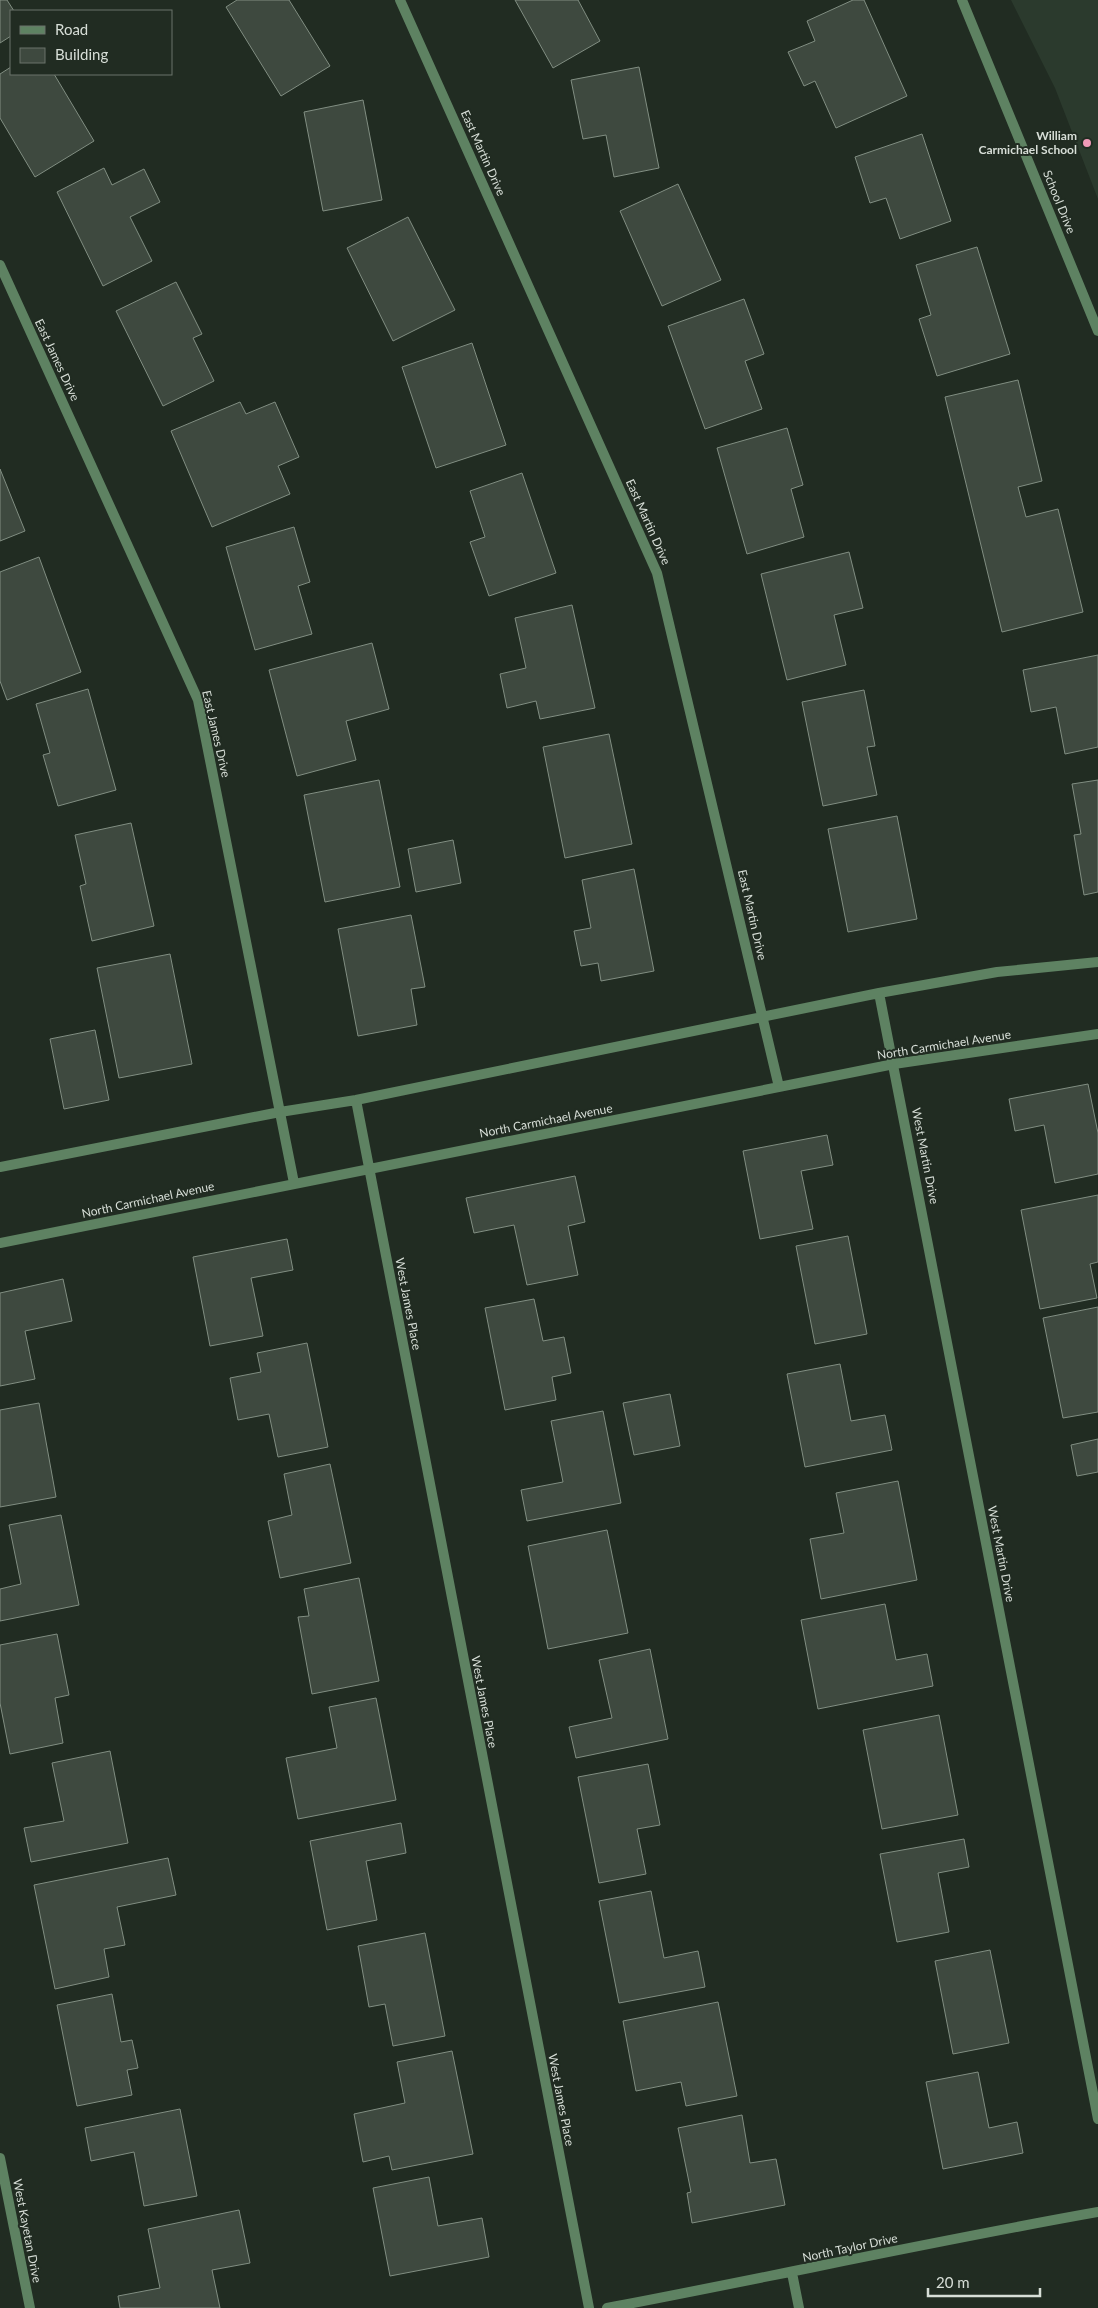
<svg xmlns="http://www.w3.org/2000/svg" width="1098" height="2308" font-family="Lato,sans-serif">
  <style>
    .built { fill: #2b3a2d }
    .building { fill: #3e493f; stroke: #818e82 }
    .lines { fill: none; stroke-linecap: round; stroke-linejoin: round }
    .street { stroke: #5e8262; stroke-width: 10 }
    .poi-dot { fill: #f09ab7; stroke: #212c22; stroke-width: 2 }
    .labels { text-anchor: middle; stroke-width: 4; stroke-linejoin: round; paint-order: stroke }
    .poi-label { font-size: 12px; font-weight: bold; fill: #d7ded7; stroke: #212c22; text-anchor: end }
    .street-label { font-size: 12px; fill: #d7ded7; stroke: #212c22 }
  </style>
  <rect width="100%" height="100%" fill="#212c22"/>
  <path class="built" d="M1011 0H1098V199L1055 88Z"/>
  <path class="building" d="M0 0H7L14 11H11V36L0 43Z
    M237 0H289L330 66 281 96 226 7Z
    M515 0H578L600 41 553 68Z
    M853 0H864L907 96 836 128 815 81 804 86 788 52 815 41 807 21Z
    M11 67V74H54L94 141 35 177 0 118V74Z
    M639 67 659 168 614 177 606 135 583 139 571 80Z
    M363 100 382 200 323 211 304 112Z
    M922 134 951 221 900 239 886 198 870 203 855 157Z
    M104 168 112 185 144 169 160 202 130 217 152 261 103 286 57 192Z
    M678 184 721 280 662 306 620 211Z
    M408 217 455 310 393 341 347 248Z
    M977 247 1010 354 937 376 919 319 931 315 916 265Z
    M176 282 202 334 193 338 214 381 163 406 116 311Z
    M744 299 764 354 745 361 762 409 705 429 668 326Z
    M472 343 506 445 436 468 402 367Z
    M1018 380 1042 481 1018 487 1026 517 1058 509 1083 612 1002 632 945 397Z
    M240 402 246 414 275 402 299 457 278 466 290 494 212 527 171 431Z
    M787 428 803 485 791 489 804 537 747 554 717 448Z
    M0 469 25 531 0 541Z
    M522 473 556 573 489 596 470 542 485 537 470 491Z
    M294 527 310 582 298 586 312 634 255 650 226 547Z
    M849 552 863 608 834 615 846 665 787 680 761 574Z
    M39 557 81 672 7 700 0 681V572Z
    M572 605 595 708 540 719 536 701 507 708 500 674 526 668 515 618Z
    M372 643 389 709 346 721 356 760 297 776 269 670Z
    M1098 655V747L1065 754 1056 707 1031 712 1023 670Z
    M88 689 116 790 58 806 43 755 50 753 36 704Z
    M864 690 875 746 867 747 877 795 823 806 802 702Z
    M609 734 632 844 565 858 543 747Z
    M379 780 400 887 325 902 304 795Z
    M1098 780V892L1084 895 1074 835 1081 834 1072 784Z
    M897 816 917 919 848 932 828 829Z
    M131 823 154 926 92 941 80 886 86 884 75 835Z
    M453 840 461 883 416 892 408 849Z
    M634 869 654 971 601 981 598 963 581 966 574 931 591 928 582 880Z
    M411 915 425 987 411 989 417 1025 358 1036 338 929Z
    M170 954 192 1064 119 1078 97 968Z
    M95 1030 109 1100 64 1109 50 1039Z
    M1088 1084 1098 1133V1174L1055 1183 1044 1125 1015 1131 1009 1099Z
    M827 1135 833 1165 801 1171 813 1229 760 1239 743 1151Z
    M575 1176 585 1222 568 1226 578 1275 527 1285 514 1225 474 1233 466 1198Z
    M1098 1195V1262L1090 1264 1097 1298 1040 1309 1021 1210Z
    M848 1236 867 1334 815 1344 796 1246Z
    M287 1239 293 1270 251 1278 263 1336 210 1346 193 1257Z
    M63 1279 72 1321 25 1331 35 1379 0 1386V1293Z
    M534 1299 543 1341 564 1337 571 1373 552 1377 556 1400 505 1410 485 1308Z
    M1098 1307V1412L1063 1418 1043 1318Z
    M307 1343 328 1447 278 1457 269 1414 238 1420 230 1378 261 1372 257 1353Z
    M840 1364 851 1421 885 1415 892 1450 805 1467 787 1374Z
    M670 1394 680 1446 634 1455 623 1403Z
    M39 1403 56 1497 0 1507V1410Z
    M603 1411 621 1503 527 1521 521 1490 563 1482 551 1421Z
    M1098 1439V1472L1077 1476 1071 1445Z
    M330 1464 351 1563 280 1578 268 1521 292 1515 284 1474Z
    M898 1481 917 1580 821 1599 810 1539 844 1533 836 1493Z
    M61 1515 79 1605 0 1621V1589L21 1584 9 1525Z
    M607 1530 628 1633 548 1649 528 1546Z
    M359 1578 379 1681 312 1694 298 1617 309 1616 304 1589Z
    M885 1604 896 1660 927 1654 933 1686 818 1709 801 1620Z
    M57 1634 69 1695 55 1698 63 1743 10 1754 0 1703V1645Z
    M650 1649 668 1739 576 1758 569 1727 612 1718 599 1660Z
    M376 1698 396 1800 298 1819 286 1758 337 1748 329 1707Z
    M939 1715 958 1815 882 1829 863 1730Z
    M110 1751 128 1843 31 1862 24 1828 64 1821 52 1763Z
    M648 1764 660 1825 637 1829 646 1874 599 1883 578 1777Z
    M401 1823 406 1853 366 1861 377 1920 327 1930 310 1841Z
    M964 1839 969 1867 938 1873 949 1932 897 1942 880 1854Z
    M168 1858 176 1895 117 1907 125 1945 104 1949 109 1977 55 1989 34 1885Z
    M651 1891 664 1958 698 1951 705 1987 619 2003 599 1901Z
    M425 1933 445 2036 393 2046 385 2004 369 2007 358 1946Z
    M990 1950 1009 2043 953 2054 935 1961Z
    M112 1994 121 2042 132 2040 138 2068 127 2070 132 2095 77 2106 57 2005Z
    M718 2002 737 2096 686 2106 681 2082 636 2091 623 2021Z
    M452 2051 473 2154 392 2170 389 2156 363 2162 354 2114 405 2103 397 2062Z
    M978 2072 989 2128 1017 2122 1023 2153 943 2169 926 2082Z
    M180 2109 197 2196 144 2206 134 2152 91 2161 85 2128Z
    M742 2115 750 2163 776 2159 785 2205 692 2223 687 2193 691 2192 678 2128Z
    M429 2177 438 2226 482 2218 489 2257 390 2276 373 2188Z
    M239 2210 250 2263 212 2270 220 2308H120L118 2296 160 2288 148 2229Z"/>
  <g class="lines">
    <path class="street" d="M400 0 657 573 779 1087
      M962 0 1098 331
      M0 265 198 700 294 1183
      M879 993 1098 2119
      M356 1100 589 2308
      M0 1167 280 1112 356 1100 879 993 997 972 1098 962
      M0 1243 894 1064 1098 1034
      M0 2158 30 2308
      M792 2273 799 2308
      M607 2308C771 2277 934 2241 1098 2212"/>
  </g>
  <circle class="poi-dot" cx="1087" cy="143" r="5"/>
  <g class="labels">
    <g class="poi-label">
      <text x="1077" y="140">William<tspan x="1077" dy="14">Carmichael School</tspan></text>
    </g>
    <g class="street-label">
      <text transform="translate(483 153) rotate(66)" y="4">East Martin Drive</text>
      <text transform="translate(1059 202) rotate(68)" y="4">School Drive</text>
      <text transform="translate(57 360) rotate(65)" y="4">East James Drive</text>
      <text transform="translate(648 522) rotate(66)" y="4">East Martin Drive</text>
      <text transform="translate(216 734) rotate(77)" y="4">East James Drive</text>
      <text transform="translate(752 915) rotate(77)" y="4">East Martin Drive</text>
      <text transform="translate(944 1045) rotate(-9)" y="4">North Carmichael Avenue</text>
      <text transform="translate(546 1121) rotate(-11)" y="4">North Carmichael Avenue</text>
      <text transform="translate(925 1156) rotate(79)" y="4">West Martin Drive</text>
      <text transform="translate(148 1200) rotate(-12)" y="4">North Carmichael Avenue</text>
      <text transform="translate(408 1304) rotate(79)" y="4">West James Place</text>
      <text transform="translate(1001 1554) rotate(79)" y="4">West Martin Drive</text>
      <text transform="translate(484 1702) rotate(79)" y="4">West James Place</text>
      <text transform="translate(561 2100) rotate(79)" y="4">West James Place</text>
      <text transform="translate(27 2231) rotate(79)" y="4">West Kayetan Drive</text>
      <text transform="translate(850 2248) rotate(-12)" y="4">North Taylor Drive</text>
    </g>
  </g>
  <rect x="10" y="10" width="162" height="65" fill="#212c22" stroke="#6a736a"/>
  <rect x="20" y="26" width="25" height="8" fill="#5e8262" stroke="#6a736a"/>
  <text x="55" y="35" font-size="15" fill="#d7ded7">Road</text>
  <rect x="20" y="48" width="25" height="15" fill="#3e493f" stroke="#6a736a"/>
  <text x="55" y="60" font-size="15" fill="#d7ded7">Building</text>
  <path d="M928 2288v8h112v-8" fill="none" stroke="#d7ded7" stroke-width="2.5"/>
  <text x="936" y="2288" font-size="15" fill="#d7ded7" stroke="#212c22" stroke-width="4" paint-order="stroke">20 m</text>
</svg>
